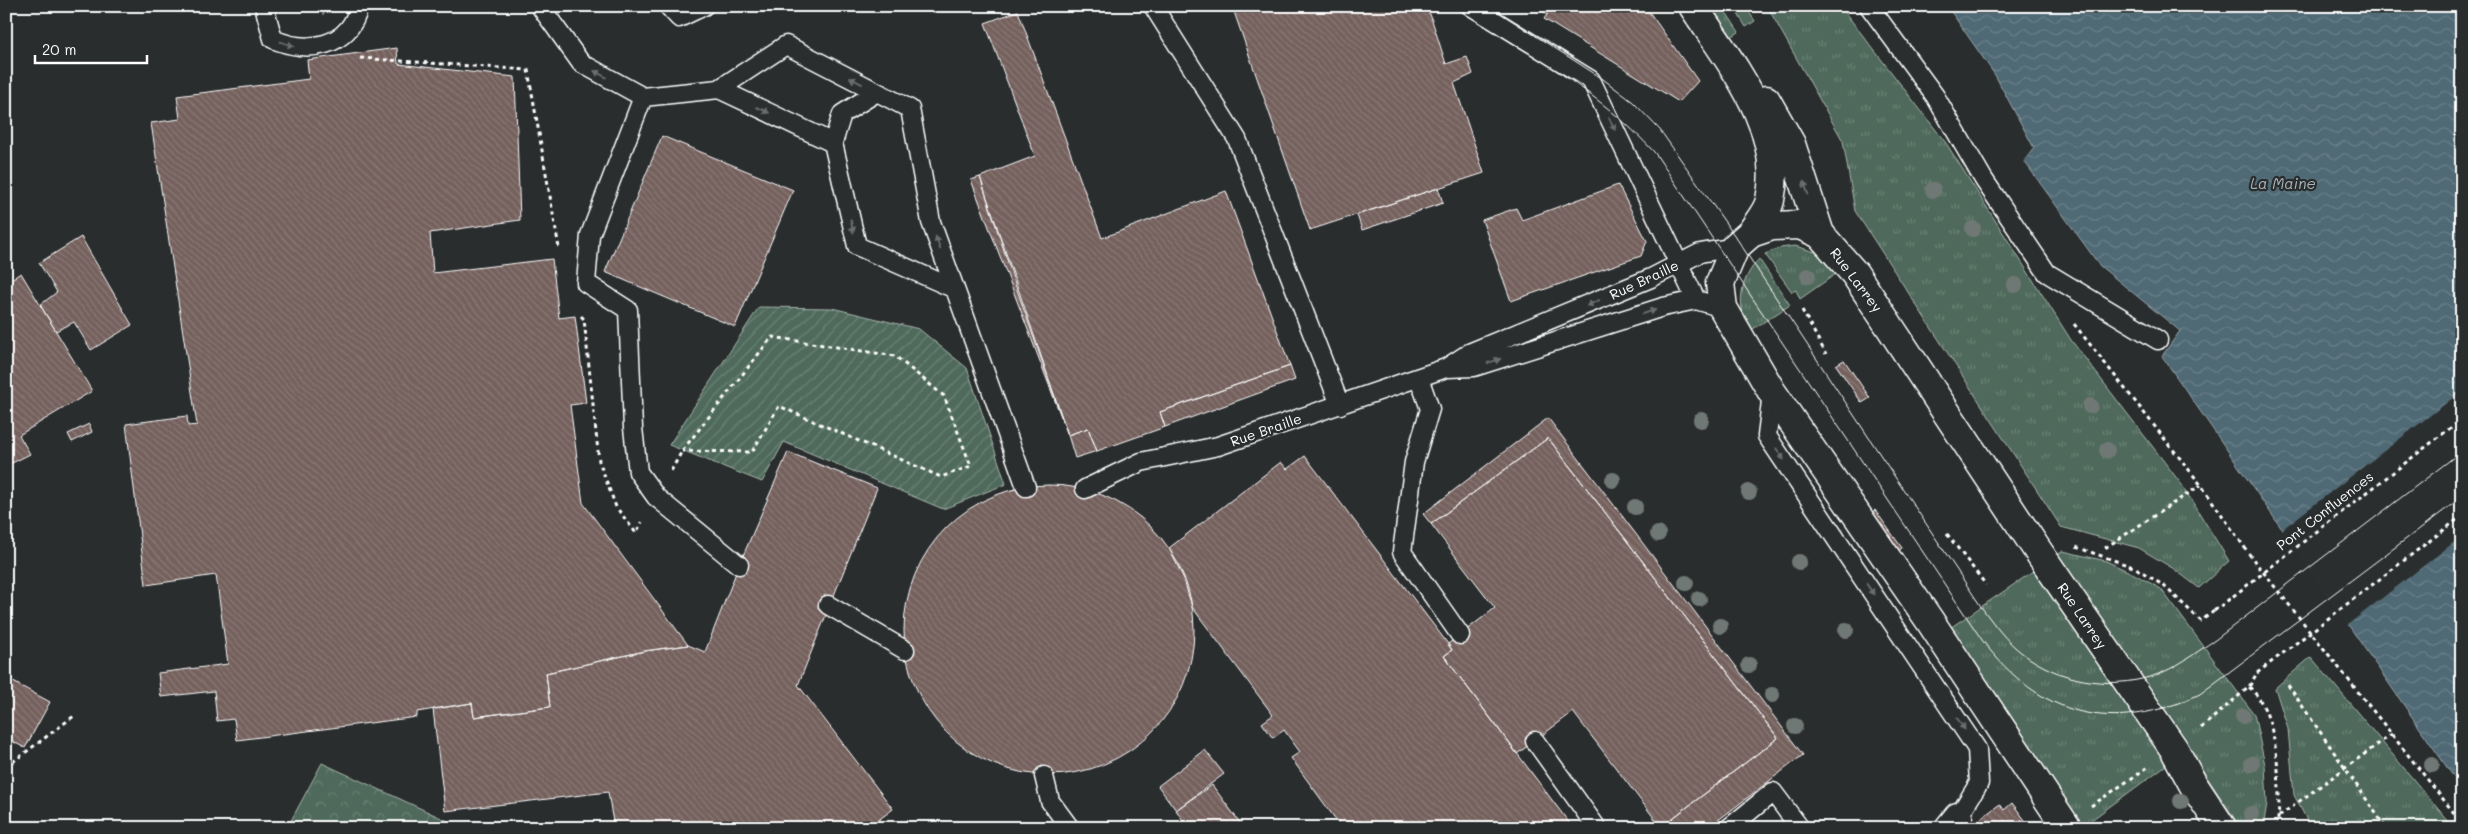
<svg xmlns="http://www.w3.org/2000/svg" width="2468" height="834" font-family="Mali,sans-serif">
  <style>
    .grass { fill: url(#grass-tufts); stroke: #a7b5ad }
    .forest { fill: url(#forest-crowns); stroke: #a7b5ad }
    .garden { fill: url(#garden-furrows); stroke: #a7b5ad }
    .water { fill: url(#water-waves); stroke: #95a5ac }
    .pier { fill: #2a2d2e }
    .building { fill: url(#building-back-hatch); stroke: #fff }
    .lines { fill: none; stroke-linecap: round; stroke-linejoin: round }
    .lane-casing { stroke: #fff; stroke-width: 21 }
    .street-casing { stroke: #fff; stroke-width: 31 }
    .secondary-casing { stroke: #fff; stroke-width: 31 }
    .path { stroke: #fff; stroke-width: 3; stroke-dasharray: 4 4; stroke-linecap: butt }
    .lane { stroke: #2a2d2e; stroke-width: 18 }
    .street { stroke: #2a2d2e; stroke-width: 28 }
    .secondary { stroke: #2a2d2e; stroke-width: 28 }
    .tram { stroke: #fff; stroke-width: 1 }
    .path-bridge { stroke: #fff; stroke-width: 3; stroke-dasharray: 4 4; stroke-linecap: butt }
    .tree { fill: #6f7874 }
    .oneway { fill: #6a6c6d }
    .labels { text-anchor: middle; stroke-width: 4.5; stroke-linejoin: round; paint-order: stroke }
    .street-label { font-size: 14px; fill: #fff; stroke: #2a2d2e }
    .water-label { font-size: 15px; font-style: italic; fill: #a7b4ba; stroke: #2a2d2e }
  </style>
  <defs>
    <pattern id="grass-tufts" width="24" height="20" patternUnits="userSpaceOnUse" patternTransform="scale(1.25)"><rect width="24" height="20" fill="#4f6b5b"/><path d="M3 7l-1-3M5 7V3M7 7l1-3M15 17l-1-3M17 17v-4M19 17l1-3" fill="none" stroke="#698174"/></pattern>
    <pattern id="forest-crowns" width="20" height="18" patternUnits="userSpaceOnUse" patternTransform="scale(1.25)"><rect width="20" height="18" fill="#4f6b5b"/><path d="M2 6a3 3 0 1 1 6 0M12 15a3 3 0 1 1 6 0" fill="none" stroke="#698174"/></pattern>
    <pattern id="garden-furrows" width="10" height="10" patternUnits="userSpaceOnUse" patternTransform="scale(1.25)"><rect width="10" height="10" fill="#4f6b5b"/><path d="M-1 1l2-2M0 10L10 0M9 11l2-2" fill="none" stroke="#698174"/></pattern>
    <pattern id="water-waves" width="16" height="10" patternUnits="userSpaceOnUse" patternTransform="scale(1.25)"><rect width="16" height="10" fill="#4f6974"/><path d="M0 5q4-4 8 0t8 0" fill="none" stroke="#698089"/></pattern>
    <pattern id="building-back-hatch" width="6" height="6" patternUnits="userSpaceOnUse" patternTransform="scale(1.25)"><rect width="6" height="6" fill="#74615d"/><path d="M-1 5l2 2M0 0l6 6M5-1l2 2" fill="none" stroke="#897975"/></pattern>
  </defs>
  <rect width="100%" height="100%" fill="#2a2d2e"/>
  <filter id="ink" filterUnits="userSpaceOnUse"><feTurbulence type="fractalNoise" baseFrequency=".02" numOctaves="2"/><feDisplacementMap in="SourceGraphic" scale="10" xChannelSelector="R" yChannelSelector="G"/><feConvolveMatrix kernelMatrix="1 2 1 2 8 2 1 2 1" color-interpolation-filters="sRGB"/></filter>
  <g filter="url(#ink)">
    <path class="grass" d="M1711 6H1722L1739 32 1731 37Z
      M1733 6H1745L1755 21 1746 27Z
      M1767 6H1840L1946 143 2071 340 2182 485 2229 561 2199 588 2174 569 2139 548 2061 527 1855 211 1843 141Z
      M1795 246 1822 254 1840 271 1800 299 1796 290 1792 292 1765 254 1780 248Z
      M1759 259 1790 305 1750 331C1736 305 1739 281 1759 259Z
      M2063 551 2106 561 2134 574 2161 589 2254 714 2265 765 2267 803 2263 828H2241L2188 749 2086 824 2076 822 1947 630Z
      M2311 657 2454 828H2311L2294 795 2288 729 2275 688Z"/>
    <path class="forest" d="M322 763 463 828H287Z"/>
    <path class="garden" d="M759 307 832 308 919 329 967 368 1006 484 943 509 784 442 762 482 669 445Z"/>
    <path class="water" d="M1947 6H2462V789L2162 356 2180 331 2100 266 2024 161 2034 148 1995 75Z"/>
    <path class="pier" d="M2462 391V536L2346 626 2280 531Z"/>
    <path class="building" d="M1232 6H1417L1430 14 1446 64 1467 57 1473 74 1454 83 1484 173 1310 230Z
      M1535 6H1553L1547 14Z
      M1553 6H1645L1698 81 1679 102 1544 19Z
      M1018 11 1102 238 1226 191 1290 366 1160 412 1165 427 1097 451 1088 428 1068 435 980 177 1035 156 985 23Z
      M397 48 398 64 515 77 520 220 430 233 433 273 552 259 559 318 575 316 586 403 570 405 583 503 688 645 645 651 546 673 550 707 474 717 472 703 417 712V717L237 740 234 719 217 721 214 691 161 697 158 673 228 664 216 575 146 585 126 424 187 416 188 426 197 425 151 123 180 119 177 96 309 79 307 60Z
      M662 136 793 190 735 327 605 272Z
      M980 177 1016 287 1068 435 971 180Z
      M1618 185 1647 241 1641 256 1511 301 1482 220 1516 208 1522 220Z
      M1438 188 1443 203 1362 230 1357 215Z
      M81 237 132 325 91 350 74 322 56 331 40 305 57 292 39 263Z
      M21 273 92 391 19 435 30 454 6 466V282Z
      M1844 360 1870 398 1862 403 1836 365Z
      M1290 366 1295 380 1165 427 1160 412Z
      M1548 418 1803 755 1708 828 1661 827 1778 738 1548 438 1431 524 1423 514Z
      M89 424 92 432 72 442 68 434Z
      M1088 428 1097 451 1075 458 1068 435Z
      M1548 438 1778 738 1661 827 1573 712 1517 754 1444 656 1452 650 1448 644 1495 608 1431 524Z
      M788 452 877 488 798 685 893 809 868 828H614L608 792 445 811 433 709 472 703 474 717 550 707 546 673 645 651 688 645 705 652 739 565Z
      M1305 456 1448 644 1452 650 1444 656 1573 828H1342L1291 758 1300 752 1284 730 1273 738 1262 723 1273 715 1192 607 1183 577 1169 548 1281 462 1287 469Z
      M904 630a145 145 0 1 1 290 0a145 145 0 1 1-290 0Z
      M1875 510 1902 548 1894 554 1868 515Z
      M6 678 50 702 25 748 6 738Z
      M1205 750 1224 774 1176 810 1158 786Z
      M1212 785 1244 828H1188L1176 810Z
      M2012 803 2031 828H1974L1972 825 2000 804 2004 810Z"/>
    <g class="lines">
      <defs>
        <path id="lane" d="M264 6 273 39C307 54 350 48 359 6
          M540 6 581 63 643 97 719 89 833 143 857 246 955 289
          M668 6 679 18 704 6
          M1153 6 1237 139 1340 405
          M1471 6 1591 80 1696 300
          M1869 6 1935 96 1984 180 2047 273 2158 340
          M719 89 786 45 910 109 931 222 1026 487
          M643 97 590 235 586 283 628 310 633 428 638 472 656 497 739 565
          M833 143 842 114 877 92
          M1447 368 1474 367 1663 307 1696 300 1723 308
          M1419 378 1430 409 1414 462 1402 552 1460 635
          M1772 392 1767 436 1977 749 1979 783 1958 817
          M1085 489 1141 462 1218 446 1446 368 1469 353 1651 278 1700 253 1735 247
          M828 605 905 650
          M1535 741 1597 828
          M1044 776 1050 801 1070 828
          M1729 828 1773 792 1800 828"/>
        <path id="street" d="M1693 6C1729 62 1786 128 1770 200 1768 211 1757 223 1751 233
          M1766 100 1791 144 1820 234
          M1949 828 1958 817"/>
        <path id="secondary" d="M2067 828 1930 621 1772 392 1723 308 1720 283 1735 247 1751 233 1772 226 1800 225 1820 234 1855 274 2038 551 2174 749 2193 784 2222 828"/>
      </defs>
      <use href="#lane" class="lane-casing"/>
      <use href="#street" class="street-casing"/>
      <use href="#secondary" class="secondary-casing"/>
      <path class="path" d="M319 6 324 14
        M360 58 528 70 559 248
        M1802 310 1826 354
        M581 316 584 319 599 461 616 507 636 533 642 522
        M2074 324 2201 485 2252 558 2462 823
        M671 471 682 451 772 337 895 356 944 396 971 466 941 477 779 406 752 452 682 451
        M1947 534 1986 585
        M2076 547 2136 568 2164 586 2201 621 2214 611
        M2105 548 2201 485
        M2288 685 2386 828
        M2249 687C2279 712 2282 791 2277 828
        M2201 728 2249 687 2257 673
        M6 767 74 716
        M2091 806 2148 767
        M2279 816 2392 734"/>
      <use href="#lane" class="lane"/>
      <use href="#street" class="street"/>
      <use href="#secondary" class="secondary"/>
      <path class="tram" d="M1452 6C1525 51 1597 89 1655 153L1982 640C2041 718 2112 735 2200 694L2462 497
        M1489 6 1603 79 1633 102 1660 130 1739 242 1982 608C1994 624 2006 641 2022 653 2059 681 2108 690 2153 676 2175 669 2195 653 2215 640L2462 451"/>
      <path class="path-bridge" d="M2214 611 2462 419
        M2257 673 2462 516"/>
    </g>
    <g class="tree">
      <circle cx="1933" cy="190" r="8"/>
      <circle cx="1973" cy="229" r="8"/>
      <circle cx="1808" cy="276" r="8"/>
      <circle cx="2015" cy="285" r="8"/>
      <circle cx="2090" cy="406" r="8"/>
      <circle cx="1701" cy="420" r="8"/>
      <circle cx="2107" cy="450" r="8"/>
      <circle cx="1613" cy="480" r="8"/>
      <circle cx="1749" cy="492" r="8"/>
      <circle cx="1635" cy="507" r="8"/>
      <circle cx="1658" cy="534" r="8"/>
      <circle cx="1799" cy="562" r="8"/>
      <circle cx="1686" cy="583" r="8"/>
      <circle cx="1699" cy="599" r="8"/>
      <circle cx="1720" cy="626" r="8"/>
      <circle cx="1846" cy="630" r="8"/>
      <circle cx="1749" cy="665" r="8"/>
      <circle cx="1772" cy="695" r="8"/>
      <circle cx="2243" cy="716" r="8"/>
      <circle cx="1795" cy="726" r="8"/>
      <circle cx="2252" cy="764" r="8"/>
      <circle cx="2432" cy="765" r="8"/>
      <circle cx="2181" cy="801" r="8"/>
      <circle cx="2251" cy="814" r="8"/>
    </g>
    <defs><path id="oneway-solid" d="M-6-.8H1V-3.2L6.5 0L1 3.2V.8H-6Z" transform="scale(1.25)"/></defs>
    <g class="oneway">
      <use href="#oneway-solid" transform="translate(287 44) rotate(19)"/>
      <use href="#oneway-solid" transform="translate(600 74) rotate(-151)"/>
      <use href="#oneway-solid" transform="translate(856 81) rotate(-153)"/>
      <use href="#oneway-solid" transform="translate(763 110) rotate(25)"/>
      <use href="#oneway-solid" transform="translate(1612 124) rotate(64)"/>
      <use href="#oneway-solid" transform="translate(1806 188) rotate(-109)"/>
      <use href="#oneway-solid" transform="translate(852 226) rotate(77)"/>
      <use href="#oneway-solid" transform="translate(938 243) rotate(-110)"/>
      <use href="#oneway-solid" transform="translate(1593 303) rotate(156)"/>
      <use href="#oneway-solid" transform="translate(1649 312) rotate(-18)"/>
      <use href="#oneway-solid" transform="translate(1494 361) rotate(-17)"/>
      <use href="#oneway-solid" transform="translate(1780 454) rotate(56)"/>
      <use href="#oneway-solid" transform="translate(1870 589) rotate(56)"/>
      <use href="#oneway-solid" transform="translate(1961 724) rotate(56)"/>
    </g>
  </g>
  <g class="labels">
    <g class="street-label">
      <text transform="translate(1644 280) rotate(-25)" y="5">Rue Braille</text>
      <text transform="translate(1856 280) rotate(53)" y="5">Rue Larrey</text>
      <text transform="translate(1266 430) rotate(-19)" y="5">Rue Braille</text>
      <text transform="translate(2325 511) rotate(-38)" y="5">Pont Confluences</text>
      <text transform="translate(2082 616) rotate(56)" y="5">Rue Larrey</text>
    </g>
    <g class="water-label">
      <text x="2283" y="189">La Maine</text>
    </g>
  </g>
  <rect width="2468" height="834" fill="none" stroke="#2a2d2e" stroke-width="25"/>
  <rect x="12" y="12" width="2443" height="809" fill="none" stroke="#fff" stroke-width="2" filter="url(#ink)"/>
  <path d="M35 55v8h112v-8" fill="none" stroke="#ffffff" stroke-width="2.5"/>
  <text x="42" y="55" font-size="15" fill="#ffffff" stroke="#2a2d2e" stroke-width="4" paint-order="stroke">20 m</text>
</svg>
